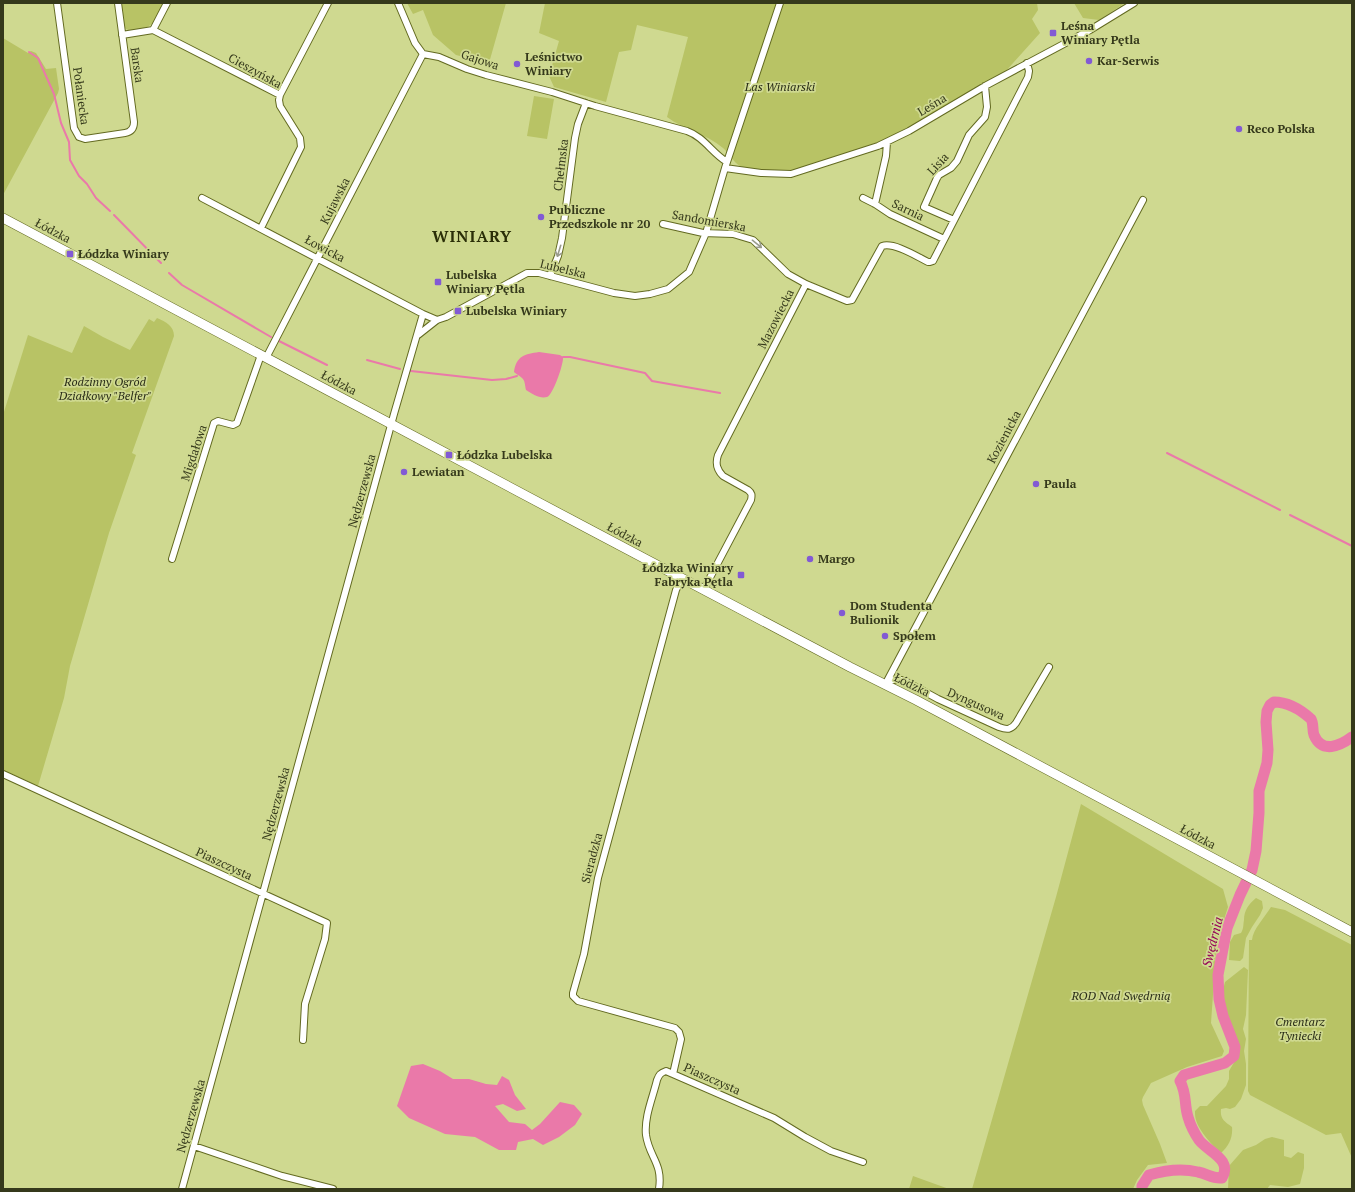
<svg xmlns="http://www.w3.org/2000/svg" width="1355" height="1192" font-family="'PT Serif',serif">
  <style>
    .green { fill: #b8c365 }
    .water { fill: #ea79a9 }
    .lines { fill: none; stroke-linecap: round; stroke-linejoin: round }
    .stream { stroke: #ea79a9; stroke-width: 2 }
    .river { stroke: #ea79a9; stroke-width: 11 }
    .minor-casing { stroke: #636a21; stroke-width: 8 }
    .primary-casing { stroke: #636a21; stroke-width: 10 }
    .minor { stroke: #fff; stroke-width: 6 }
    .primary { stroke: #fff; stroke-width: 9 }
    .oneway { stroke: #9a9c8d }
    .poi-dot { fill: #825ad4; stroke: #cfd990; stroke-width: 1.5 }
    .labels { text-anchor: middle; stroke-width: 3.5; stroke-linejoin: round; paint-order: stroke }
    .poi-label { font-size: 12px; font-weight: bold; fill: #35391b; stroke: #cfd990; text-anchor: start }
    .street-label { font-size: 12px; fill: #35391b; stroke: #cfd990 }
    .park-label { font-size: 12px; font-style: italic; fill: #292c17; stroke: #cfd990 }
    .water-label { font-size: 13px; font-style: italic; fill: #940256; stroke: #cfd990 }
    .district-label { font-size: 16px; font-weight: bold; letter-spacing: 1px; fill: #2a2e07; stroke: #cfd990 }
  </style>
  <rect width="100%" height="100%" fill="#cfd990"/>
  <path class="green" d="M121 3H163C155 20 156 27 135 30 130 31 128 31 124 27Z
    M407 3H506L489 63 456 55 433 35 423 10 413 14Z
    M545 3H1037L1038 10 1032 19 1040 33 1005 72 919 121 886 139 867 146 795 170C785 172 748 171 740 166 733 162 729 153 723 148 707 134 684 130 667 117L688 37 637 25 631 50 619 52 606 102 554 87 549 76 559 41 539 33Z
    M1074 3H1125L1099 20 1083 18Z
    M3 38 28 53 31 51 36 53 46 69 56 68 59 89 58 93 3 195Z
    M534 96 554 99 547 139 527 136Z
    M157 318C166 322 174 326 174 336L132 453 136 455 109 533 70 666 64 698 38 786 3 770V415L28 335 72 353 84 326 103 337 130 350 149 319 154 322Z
    M1081 804 1223 889 1228 907 1220 932 1216 952 1211 1023 1224 1051 1222 1056 1187 1067 1151 1083 1143 1097 1142 1100 1143 1105 1160 1144 1167 1163 1148 1165 1137 1180 1133 1189H972L1056 897Z
    M1256 898 1262 901 1263 908 1260 915 1252 927 1246 938 1243 958 1240 961 1229 960 1230 942 1234 935 1241 933C1244 928 1243 925 1244 920 1244 910 1249 904 1256 898Z
    M1271 907 1285 910 1352 945V1158L1341 1133 1326 1135 1250 1095 1248 1091 1249 940H1252C1253 929 1265 917 1271 907Z
    M1244 967 1248 970 1246 1015 1243 1029 1246 1039 1244 1051 1246 1064V1085L1241 1099 1235 1107 1230 1109 1226 1108 1221 1109C1220 1119 1224 1121 1232 1127 1233 1137 1229 1146 1221 1153 1213 1146 1199 1131 1196 1120 1195 1117 1195 1114 1195 1111L1200 1106H1207L1226 1086 1229 1079V1071L1236 1059 1238 1052V1043L1227 1015 1224 1004 1223 990 1225 982Z
    M1272 1137 1284 1140V1156L1291 1158 1298 1152 1304 1154V1168L1300 1184 1288 1187 1270 1185 1267 1189H1228L1229 1166 1243 1150 1256 1145 1265 1139Z
    M913 1176 949 1189H909Z"/>
  <path class="water" d="M539 352 560 355 563 357C564 363 553 395 547 397 540 399 532 394 526 390 525 386 525 380 522 378 519 375 517 375 514 372 516 356 525 354 539 352Z
    M423 1064 440 1071 453 1079H469L486 1084 497 1085 502 1076 509 1080 515 1095 526 1109 517 1111 503 1104 495 1106 509 1122 525 1124 532 1130 540 1124 560 1102 574 1105 582 1114 575 1125 559 1137 543 1145 533 1139 518 1142 516 1150H499L475 1137 445 1134 409 1118 397 1106 411 1066Z"/>
  <g class="lines">
    <path class="stream" d="M29 52 38 58 54 94 61 123 69 142 70 160 79 176 87 184 96 198 110 211
      M114 215 161 263
      M169 273 182 285 271 337
      M279 341 327 365
      M563 357H570L645 373 652 381 720 393
      M367 360 400 369
      M411 371 492 380 506 379 517 376
      M1167 453 1280 510
      M1290 515 1352 546"/>
    <path class="river" d="M1142 1189V1186L1149 1175C1166 1170 1181 1168 1198 1172 1208 1174 1212 1179 1222 1178 1233 1159 1208 1152 1199 1140 1195 1134 1190 1124 1188 1117 1184 1104 1187 1094 1180 1081L1184 1075 1225 1063 1234 1056 1235 1047 1223 1016 1219 999 1218 975 1227 928 1240 895 1252 870 1256 851 1259 813V791L1267 763 1268 750 1266 722 1267 711 1270 705 1274 702C1288 702 1301 710 1311 719 1314 724 1312 730 1314 735 1322 754 1340 746 1352 737"/>
    <defs>
      <path id="minor" d="M57 3 74 128 79 137 85 139 125 133C131 132 134 128 134 122L118 3
        M398 3 415 43 423 54 439 57 467 69 486 75 552 92 595 106 687 131C704 137 712 153 727 162
        M153 30 280 95
        M153 30 167 3
        M122 35 153 30
        M725 168 761 173 791 174 878 146 909 131 985 86 1090 30 1134 3
        M202 198 423 314 437 320
        M863 198 875 204 890 214 944 239
        M875 204 886 156 887 142
        M954 220 924 207 937 178 939 175 951 168 957 161 969 135 985 117 987 107 985 86
        M663 224 703 233 733 234 753 240 788 274 806 284 847 301 852 300 882 246C894 242 916 256 928 262H930L933 261 1028 77 1029 71 1027 63
        M261 228 301 147 300 138 280 106 279 100 280 95 328 3
        M550 276 558 256 562 238 575 138 578 124 586 103
        M418 335 437 320 446 317 527 273H539L614 293 635 296 650 294 668 289 689 272 706 233 725 168 780 3
        M266 358 423 54
        M172 559 214 423 218 421 233 425 237 423 261 355
        M704 589 751 500C752 495 752 493 748 490L723 476C717 470 715 464 718 455L806 284
        M888 680H901L905 681 938 699 999 727C1007 730 1011 730 1016 723L1049 667
        M885 685 1143 200
        M3 774 327 923 325 939 305 1004 303 1040
        M673 1074 681 1039 679 1032 675 1028 578 1001 573 996V993L584 954 598 878 676 590 682 578
        M194 1146 282 1176 333 1189
        M182 1189 394 414 423 314
        M659 1189C663 1163 649 1157 646 1135 644 1117 653 1097 657 1080 659 1075 660 1073 666 1071L774 1118 805 1137 831 1151 863 1162"/>
      <path id="primary" d="M3 218 585 527 850 667 916 700 1352 932"/>
    </defs>
    <use href="#minor" class="minor-casing"/>
    <use href="#primary" class="primary-casing"/>
    <use href="#minor" class="minor"/>
    <use href="#primary" class="primary"/>
  </g>
  <defs><path id="oneway-shaft" d="M-6 0H5M1.5-3L5.5 0L1.5 3" fill="none" stroke-width="1.6" stroke-linecap="round" stroke-linejoin="round"/></defs>
  <g class="oneway">
    <use href="#oneway-shaft" transform="translate(757 244) rotate(39)"/>
    <use href="#oneway-shaft" transform="translate(559 251) rotate(107)"/>
  </g>
  <g class="poi-dot">
    <rect x="1049" y="29" width="8" height="8" rx="2"/>
    <circle cx="1089" cy="61" r="4"/>
    <circle cx="517" cy="64" r="4"/>
    <circle cx="1239" cy="129" r="4"/>
    <circle cx="541" cy="217" r="4"/>
    <rect x="66" y="250" width="8" height="8" rx="2"/>
    <rect x="434" y="278" width="8" height="8" rx="2"/>
    <rect x="454" y="307" width="8" height="8" rx="2"/>
    <rect x="445" y="451" width="8" height="8" rx="2"/>
    <circle cx="404" cy="472" r="4"/>
    <circle cx="1036" cy="484" r="4"/>
    <circle cx="810" cy="559" r="4"/>
    <rect x="737" y="571" width="8" height="8" rx="2"/>
    <circle cx="842" cy="613" r="4"/>
    <circle cx="885" cy="636" r="4"/>
  </g>
  <g class="labels">
    <g class="poi-label">
      <text x="1061" y="30">Leśna<tspan x="1061" dy="14">Winiary Pętla</tspan></text>
      <text x="525" y="61">Leśnictwo<tspan x="525" dy="14">Winiary</tspan></text>
      <text x="1097" y="65">Kar-Serwis</text>
      <text x="1247" y="133">Reco Polska</text>
      <text x="549" y="214">Publiczne<tspan x="549" dy="14">Przedszkole nr 20</tspan></text>
      <text x="78" y="258">Łódzka Winiary</text>
      <text x="446" y="279">Lubelska<tspan x="446" dy="14">Winiary Pętla</tspan></text>
      <text x="466" y="315">Lubelska Winiary</text>
      <text x="457" y="459">Łódzka Lubelska</text>
      <text x="412" y="476">Lewiatan</text>
      <text x="1044" y="488">Paula</text>
      <text x="818" y="563">Margo</text>
      <text x="733" y="572" text-anchor="end">Łódzka Winiary<tspan x="733" dy="14">Fabryka Pętla</tspan></text>
      <text x="850" y="610">Dom Studenta<tspan x="850" dy="14">Bulionik</tspan></text>
      <text x="893" y="640">Społem</text>
    </g>
    <g class="street-label">
      <text transform="translate(480 60) rotate(18)" y="4">Gajowa</text>
      <text transform="translate(137 65) rotate(82)" y="4">Barska</text>
      <text transform="translate(255 71) rotate(29)" y="4">Cieszyńska</text>
      <text transform="translate(81 96) rotate(82)" y="4">Połaniecka</text>
      <text transform="translate(932 105) rotate(-31)" y="4">Leśna</text>
      <text transform="translate(938 164) rotate(-47)" y="4">Lisia</text>
      <text transform="translate(561 165) rotate(-83)" y="4">Chełmska</text>
      <text transform="translate(335 201) rotate(-63)" y="4">Kujawska</text>
      <text transform="translate(908 210) rotate(26)" y="4">Sarnia</text>
      <text transform="translate(709 221) rotate(10)" y="4">Sandomierska</text>
      <text transform="translate(53 231) rotate(28)" y="4">Łódzka</text>
      <text transform="translate(325 249) rotate(28)" y="4">Łowicka</text>
      <text transform="translate(563 269) rotate(14)" y="4">Lubelska</text>
      <text transform="translate(776 319) rotate(-63)" y="4">Mazowiecka</text>
      <text transform="translate(339 383) rotate(28)" y="4">Łódzka</text>
      <text transform="translate(1004 437) rotate(-62)" y="4">Kozienicka</text>
      <text transform="translate(194 453) rotate(-72)" y="4">Migdałowa</text>
      <text transform="translate(362 491) rotate(-75)" y="4">Nędzerzewska</text>
      <text transform="translate(625 535) rotate(28)" y="4">Łódzka</text>
      <text transform="translate(912 685) rotate(26)" y="4">Łódzka</text>
      <text transform="translate(976 704) rotate(24)" y="4">Dyngusowa</text>
      <text transform="translate(276 804) rotate(-75)" y="4">Nędzerzewska</text>
      <text transform="translate(1198 837) rotate(28)" y="4">Łódzka</text>
      <text transform="translate(592 858) rotate(-75)" y="4">Sieradzka</text>
      <text transform="translate(224 864) rotate(25)" y="4">Piaszczysta</text>
      <text transform="translate(712 1079) rotate(24)" y="4">Piaszczysta</text>
      <text transform="translate(191 1116) rotate(-74)" y="4">Nędzerzewska</text>
    </g>
    <g class="park-label">
      <text x="780" y="91">Las Winiarski</text>
      <text x="105" y="386">Rodzinny Ogród<tspan x="105" dy="14">Działkowy "Belfer"</tspan></text>
      <text x="1121" y="1000">ROD Nad Swędrnią</text>
      <text x="1300" y="1026">Cmentarz<tspan x="1300" dy="14">Tyniecki</tspan></text>
    </g>
    <g class="water-label">
      <text transform="translate(1212 942) rotate(-76)" y="5">Swędrnia</text>
    </g>
    <g class="district-label">
      <text x="472" y="242">WINIARY</text>
    </g>
  </g>
  <rect width="1355" height="1192" fill="none" stroke="#35391b" stroke-width="8"/>
</svg>
